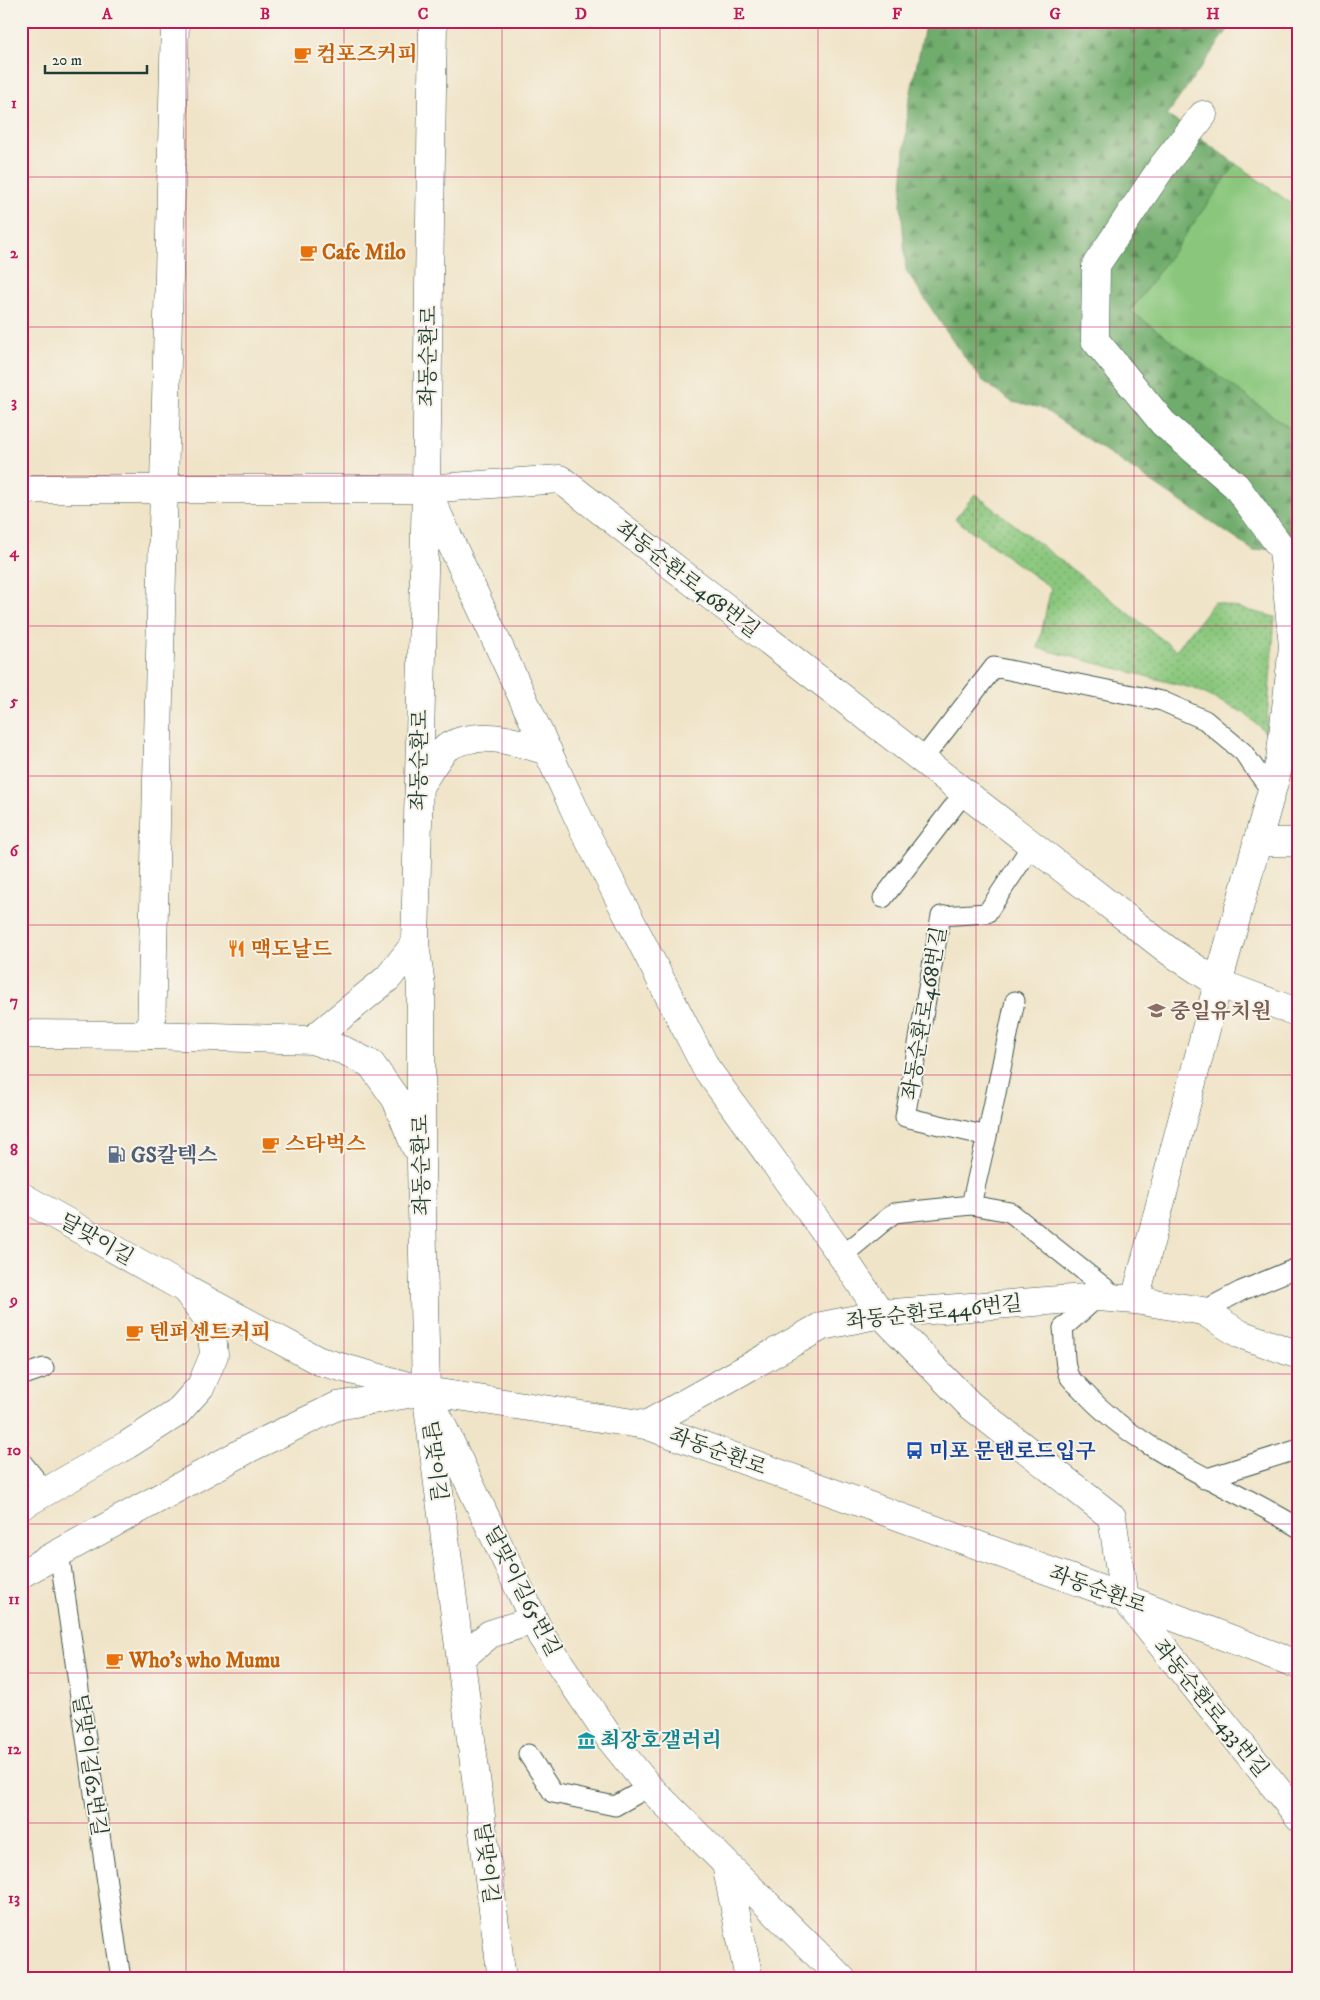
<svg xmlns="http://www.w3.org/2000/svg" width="1320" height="2000" font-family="'IM FELL DW Pica','Noto Serif KR',serif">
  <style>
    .grass { fill: url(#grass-dots); stroke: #548258 }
    .forest { fill: url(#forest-firs); stroke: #477450 }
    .pitch { fill: #8ac77d; stroke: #548258 }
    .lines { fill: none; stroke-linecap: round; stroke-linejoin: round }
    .lane-casing { stroke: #3e564a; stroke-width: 21 }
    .street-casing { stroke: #3e564a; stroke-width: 29 }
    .secondary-casing { stroke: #3e564a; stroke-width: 29 }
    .lane { stroke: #fff; stroke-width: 19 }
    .street { stroke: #fff; stroke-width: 28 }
    .secondary { stroke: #fff; stroke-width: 28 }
    .grid { fill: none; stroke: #c2185b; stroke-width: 1; stroke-opacity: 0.55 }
    .labels { text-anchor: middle; stroke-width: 4; stroke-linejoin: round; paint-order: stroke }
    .food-label { font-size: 21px; font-weight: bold; fill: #c56008; stroke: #f7f3e8; text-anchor: start }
    .street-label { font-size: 21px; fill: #1f3d34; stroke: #f7f3e8 }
    .education-label { font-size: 21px; font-weight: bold; fill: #785e54; stroke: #f7f3e8; text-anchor: start }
    .service-label { font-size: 21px; font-weight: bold; fill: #4e5e75; stroke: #f7f3e8; text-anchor: start }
    .transit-label { font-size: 21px; font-weight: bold; fill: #164399; stroke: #f7f3e8; text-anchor: start }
    .culture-label { font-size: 21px; font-weight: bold; fill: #0d838f; stroke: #f7f3e8; text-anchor: start }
    .neatline { fill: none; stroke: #c2185b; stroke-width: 2 }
    .grid-label { font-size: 16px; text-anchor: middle; font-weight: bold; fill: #c2185b }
  </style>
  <defs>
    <pattern id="grass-dots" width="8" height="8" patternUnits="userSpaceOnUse" patternTransform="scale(1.25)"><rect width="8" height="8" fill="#8ac77d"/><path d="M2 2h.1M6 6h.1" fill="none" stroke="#70a367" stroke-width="1.8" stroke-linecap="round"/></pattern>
    <pattern id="forest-firs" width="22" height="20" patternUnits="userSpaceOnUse" patternTransform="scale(1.25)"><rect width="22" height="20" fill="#6fac6c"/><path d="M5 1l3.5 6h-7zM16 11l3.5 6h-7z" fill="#5b8d5a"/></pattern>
  </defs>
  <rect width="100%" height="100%" fill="#f7f3e8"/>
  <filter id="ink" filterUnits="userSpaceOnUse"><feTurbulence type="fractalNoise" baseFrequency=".02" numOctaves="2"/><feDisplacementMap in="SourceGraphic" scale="10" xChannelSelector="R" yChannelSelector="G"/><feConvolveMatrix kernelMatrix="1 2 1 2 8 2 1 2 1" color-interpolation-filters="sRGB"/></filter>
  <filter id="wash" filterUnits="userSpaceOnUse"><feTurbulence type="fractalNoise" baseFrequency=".0096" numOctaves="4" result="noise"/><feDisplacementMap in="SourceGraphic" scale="20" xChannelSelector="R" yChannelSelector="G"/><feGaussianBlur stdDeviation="1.12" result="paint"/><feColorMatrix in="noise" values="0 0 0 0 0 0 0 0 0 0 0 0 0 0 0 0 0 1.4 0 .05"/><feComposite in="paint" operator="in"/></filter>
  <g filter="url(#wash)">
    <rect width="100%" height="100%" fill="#f0e4c8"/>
    <path class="grass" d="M975 494 1176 650 1214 602 1275 617 1266 732 1244 713 1195 689 1038 648 1051 588 955 519Z"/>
    <path class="forest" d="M926 21H1234L1167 115 1236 164 1131 311 1299 435V542L1254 551 1042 408 1012 402 982 380 952 340 906 270 901 204 908 106Z"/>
    <path class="pitch" d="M1236 164 1299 209V435L1131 311Z"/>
  </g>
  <g filter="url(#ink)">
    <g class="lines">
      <defs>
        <path id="lane" d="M922 760 994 667 1162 701 1205 720 1243 752 1271 791
          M883 898 964 793
          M1015 1001 987 1136 971 1205 1010 1212 1119 1299
          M987 1136 905 1117 941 916 987 913 1032 845
          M842 1256 894 1213 971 1205
          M1098 1297 1063 1328C1065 1342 1063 1361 1068 1374 1070 1380 1079 1386 1083 1391 1142 1455 1226 1483 1299 1528
          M1203 1311 1241 1291 1299 1267
          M21 1376 44 1368
          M21 1461 46 1492
          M1204 1479 1299 1449
          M59 1552 121 1979
          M528 1754 553 1793 615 1806 649 1787"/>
        <path id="street" d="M21 489H426L560 479 1169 951 1218 983 1299 1013
          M426 489 584 830 706 1068 842 1256 881 1314 970 1405 1112 1517 1124 1598
          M419 786C426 777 440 751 449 746 480 729 516 742 548 751
          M1257 842H1299
          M151 1035 175 21
          M1135 1300 1218 983 1280 761 1293 646 1283 550 1236 486 1163 423 1095 340 1096 265 1162 167 1203 115
          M646 1425 822 1326 881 1314 1098 1297 1135 1300 1203 1311 1240 1334 1299 1355
          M21 1506 127 1445 177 1413 201 1386 214 1355 211 1323 185 1289
          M21 1574 250 1448 337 1406 426 1391 542 1637 611 1740 649 1787 842 1979
          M461 1658 490 1634 534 1620
          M726 1864 749 1979"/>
        <path id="secondary" d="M433 21 426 489 415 944 421 985V1162L426 1391 502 1979
          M21 1034 151 1035 312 1040 345 1051 371 1064 396 1099 415 1146
          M312 1040 388 978 415 944
          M21 1196 185 1289 319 1361 426 1391 646 1425 1124 1598 1299 1665
          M1125 1599 1299 1817"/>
      </defs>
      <use href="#lane" class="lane-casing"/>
      <use href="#street" class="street-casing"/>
      <use href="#secondary" class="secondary-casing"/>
      <use href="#lane" class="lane"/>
      <use href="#street" class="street"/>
      <use href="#secondary" class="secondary"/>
    </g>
  </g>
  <path class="grid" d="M186 21V1979M344 21V1979M502 21V1979M660 21V1979M818 21V1979M976 21V1979M1134 21V1979M21 177H1299M21 327H1299M21 476H1299M21 626H1299M21 776H1299M21 925H1299M21 1075H1299M21 1224H1299M21 1374H1299M21 1524H1299M21 1673H1299M21 1823H1299"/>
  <defs>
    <symbol id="cafe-bare" viewBox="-9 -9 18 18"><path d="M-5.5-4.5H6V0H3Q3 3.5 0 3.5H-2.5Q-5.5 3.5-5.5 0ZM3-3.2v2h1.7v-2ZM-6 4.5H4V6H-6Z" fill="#e8710a" stroke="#f7f3e8" stroke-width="2.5" paint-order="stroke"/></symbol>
    <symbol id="restaurant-bare" viewBox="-9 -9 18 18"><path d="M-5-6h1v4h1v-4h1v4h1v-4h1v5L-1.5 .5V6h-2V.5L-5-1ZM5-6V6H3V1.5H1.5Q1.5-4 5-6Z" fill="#e8710a" stroke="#f7f3e8" stroke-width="2.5" paint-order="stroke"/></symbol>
    <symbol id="school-bare" viewBox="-9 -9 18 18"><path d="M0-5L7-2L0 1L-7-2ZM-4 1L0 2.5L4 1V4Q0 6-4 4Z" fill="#8d6e63" stroke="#f7f3e8" stroke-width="2.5" paint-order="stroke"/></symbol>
    <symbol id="fuel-bare" viewBox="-9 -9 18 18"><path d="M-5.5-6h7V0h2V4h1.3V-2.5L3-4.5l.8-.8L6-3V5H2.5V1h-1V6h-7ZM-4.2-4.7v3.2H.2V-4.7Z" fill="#5c6f8a" stroke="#f7f3e8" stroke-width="2.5" paint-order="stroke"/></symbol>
    <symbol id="bus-bare" viewBox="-9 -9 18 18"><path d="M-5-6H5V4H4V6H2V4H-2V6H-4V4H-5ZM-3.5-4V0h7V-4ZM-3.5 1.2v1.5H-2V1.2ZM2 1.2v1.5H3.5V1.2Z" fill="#1a4fb4" stroke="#f7f3e8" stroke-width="2.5" paint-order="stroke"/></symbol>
    <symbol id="museum-bare" viewBox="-9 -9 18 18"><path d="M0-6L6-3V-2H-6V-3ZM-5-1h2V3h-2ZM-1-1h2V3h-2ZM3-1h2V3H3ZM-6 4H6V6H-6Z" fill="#0f9aa8" stroke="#f7f3e8" stroke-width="2.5" paint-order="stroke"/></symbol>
  </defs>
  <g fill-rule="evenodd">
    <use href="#cafe-bare" x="290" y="42" width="25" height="25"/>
    <use href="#cafe-bare" x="296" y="240" width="25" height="25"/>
    <use href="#restaurant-bare" x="224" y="936" width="25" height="25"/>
    <use href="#school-bare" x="1144" y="998" width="25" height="25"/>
    <use href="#cafe-bare" x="258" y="1132" width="25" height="25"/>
    <use href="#fuel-bare" x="104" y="1142" width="25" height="25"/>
    <use href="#cafe-bare" x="122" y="1320" width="25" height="25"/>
    <use href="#bus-bare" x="902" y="1438" width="25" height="25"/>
    <use href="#cafe-bare" x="102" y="1648" width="25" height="25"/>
    <use href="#museum-bare" x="574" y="1728" width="25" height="25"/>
  </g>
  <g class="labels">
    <g class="food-label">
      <text x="316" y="61">컴포즈커피</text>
      <text x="322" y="259">Cafe Milo</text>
      <text x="251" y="956">맥도날드</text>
      <text x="285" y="1151">스타벅스</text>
      <text x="149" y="1339">텐퍼센트커피</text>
      <text x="129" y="1667">Who's who Mumu</text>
    </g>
    <g class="street-label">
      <text transform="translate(428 356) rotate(-89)" y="7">좌동순환로</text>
      <text transform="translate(688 579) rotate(38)" y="7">좌동순환로468번길</text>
      <text transform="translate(419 760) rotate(-89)" y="7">좌동순환로</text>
      <text transform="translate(924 1013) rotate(-80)" y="7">좌동순환로468번길</text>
      <text transform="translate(421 1165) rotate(-91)" y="7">좌동순환로</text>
      <text transform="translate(97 1239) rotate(30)" y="7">달맞이길</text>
      <text transform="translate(934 1312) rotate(-6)" y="7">좌동순환로446번길</text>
      <text transform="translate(718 1451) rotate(20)" y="7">좌동순환로</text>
      <text transform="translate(435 1461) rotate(83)" y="7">달맞이길</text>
      <text transform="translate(1098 1589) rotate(20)" y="7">좌동순환로</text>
      <text transform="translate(523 1591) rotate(63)" y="7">달맞이길65번길</text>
      <text transform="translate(1211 1708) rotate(51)" y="7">좌동순환로433번길</text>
      <text transform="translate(90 1765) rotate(82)" y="7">달맞이길62번길</text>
      <text transform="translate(487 1863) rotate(83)" y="7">달맞이길</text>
    </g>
    <g class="education-label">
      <text x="1170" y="1018">중일유치원</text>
    </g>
    <g class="service-label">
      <text x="131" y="1162">GS칼텍스</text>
    </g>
    <g class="transit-label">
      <text x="929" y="1458">미포 문탠로드입구</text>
    </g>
    <g class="culture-label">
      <text x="600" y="1747">최장호갤러리</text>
    </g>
  </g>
  <rect width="1320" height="2000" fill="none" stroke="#f7f3e8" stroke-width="55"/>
  <path d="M45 65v8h102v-8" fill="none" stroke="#1f3d34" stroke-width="2.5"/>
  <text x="52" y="65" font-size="15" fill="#1f3d34" stroke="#f7f3e8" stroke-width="4" paint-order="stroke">20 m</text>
  <rect x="28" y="28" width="1264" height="1944" class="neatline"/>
  <g class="grid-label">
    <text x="107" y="19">A</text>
    <text x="265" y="19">B</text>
    <text x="423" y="19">C</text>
    <text x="581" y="19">D</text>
    <text x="739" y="19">E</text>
    <text x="897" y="19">F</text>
    <text x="1055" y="19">G</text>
    <text x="1213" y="19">H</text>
    <text x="14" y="108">1</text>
    <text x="14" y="258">2</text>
    <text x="14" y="407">3</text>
    <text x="14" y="557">4</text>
    <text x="14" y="706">5</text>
    <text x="14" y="856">6</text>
    <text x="14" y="1006">7</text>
    <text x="14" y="1155">8</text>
    <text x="14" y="1305">9</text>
    <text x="14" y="1455">10</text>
    <text x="14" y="1604">11</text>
    <text x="14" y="1754">12</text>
    <text x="14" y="1903">13</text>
  </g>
</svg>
